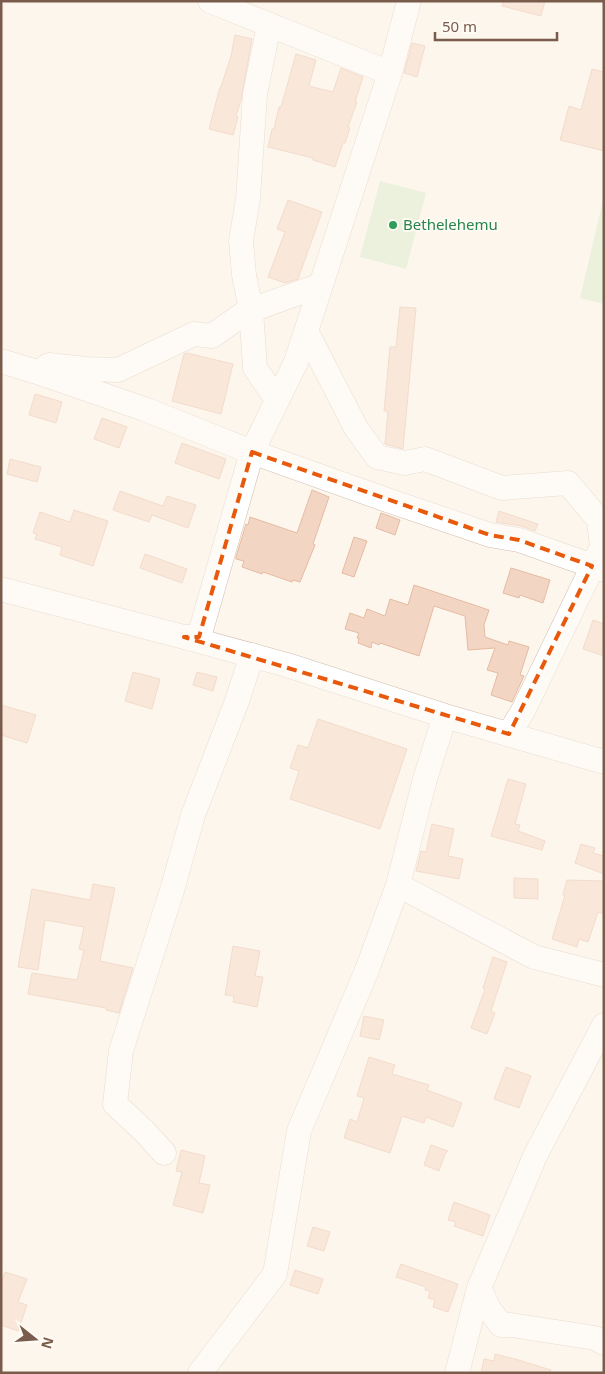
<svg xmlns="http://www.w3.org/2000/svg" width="605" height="1374" font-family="'Noto Sans',sans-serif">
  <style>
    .green { fill: #d8ecc9 }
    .building { fill: #f3d5c3; stroke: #e6bba3 }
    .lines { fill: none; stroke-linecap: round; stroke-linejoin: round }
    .minor-casing { stroke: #d1beb0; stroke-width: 25 }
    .minor { stroke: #fff; stroke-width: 24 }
    .marked { fill: none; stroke: #e8590c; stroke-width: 4; stroke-dasharray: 10 6; stroke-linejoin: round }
    .leisure-dot { fill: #2e9e5b; stroke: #fffaf3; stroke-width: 2 }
    .labels { text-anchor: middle; stroke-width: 4; stroke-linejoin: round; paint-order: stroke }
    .leisure-label { font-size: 15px; fill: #27864d; stroke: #fffaf3; text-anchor: start }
  </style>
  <rect width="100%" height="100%" fill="#fdf6ec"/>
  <path class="green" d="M380 181 426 193 406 269 360 257Z
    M604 196V304L580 298Z"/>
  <path class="building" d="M503 1H545L541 16 502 6Z
    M235 35 252 39 241 100 236 116 238 117 233 135 209 129 220 87H221L231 56Z
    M412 43 425 46 417 77 404 73Z
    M296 54 316 60 309 86 333 92 341 68 363 77 355 102H357L348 127 350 128 345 143H343L335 167 313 160V158L268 147 272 129H274L279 107H281Z
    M592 69 604 72V151L560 140 569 106 581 110Z
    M288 200 322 212 298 279 285 283 268 277 285 232 277 229Z
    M400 307 416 308 403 449 385 444 388 411H384L390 347H396Z
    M187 353 233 364 221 414 172 401 184 354Z
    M35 394 62 402 56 423 29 415Z
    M102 418 127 427 119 448 94 439Z
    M182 443 226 459 219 479 175 463Z
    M10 459 41 467 37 482 7 474Z
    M312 490 329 497 313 544 315 545 300 582 293 580 292 582 263 572 262 574 242 567 244 561 236 559V557L246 524 248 525 250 517 297 533Z
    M120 491 163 506 167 496 196 505 188 528 152 515 149 522 113 510Z
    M74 510 108 521 93 566 60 555 62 547 35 539 37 534 33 533 40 512 70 522Z
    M499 511 538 524 535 531 521 526 496 522Z
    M381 513 400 520 395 535 376 528Z
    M354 537 367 541 354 577 342 573Z
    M145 554 187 569 182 583 140 568Z
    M511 568 550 580 543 603 520 595 519 598 503 593Z
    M414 585 489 610 484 625 485 637 508 645 509 641 529 647 520 675 524 676 512 702 491 695 498 673 487 670 495 648 468 650 465 616 434 606 419 656 380 643 379 645 372 642 371 648 358 643 359 638H357L359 633 345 629 350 613 364 618 367 609 385 616 390 599 408 605Z
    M593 620 604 624V656L583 649Z
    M133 672 160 679 152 709 125 701Z
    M197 672 217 677 213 691 193 685Z
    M1 705 36 715 27 743 1 735Z
    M318 719 407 749 380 829 290 799 299 771 290 768 298 745 308 748Z
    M508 779 526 784 515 824 520 825 518 831 545 841 542 850 491 836Z
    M432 824 454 829 448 856 463 859 459 879 416 871 421 851 426 852Z
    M581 844 595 848 593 853 604 856V874L575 863Z
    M514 878 538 879V899L514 898Z
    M567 880 604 881V914L598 912 588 942 579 939 577 947 552 939 565 895H563Z
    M93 884 115 888 100 961 133 968 119 1013 106 1010V1008L28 994 32 973 77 980 84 950 79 949 84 927 45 920 38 970 18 967 32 889 90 900Z
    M233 946 260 951 255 976 263 977 257 1007 233 1002 234 996 225 995Z
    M493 957 507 962 491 1011 495 1013 487 1034 471 1028 485 989 483 988Z
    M364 1016 384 1020 379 1040 360 1036Z
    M369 1057 395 1065 392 1074 429 1085 427 1090 462 1103 453 1127 426 1117 424 1123 402 1116 390 1153 344 1138 350 1119 357 1122 364 1098 357 1096Z
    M506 1067 531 1076 519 1108 494 1099Z
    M431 1145 448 1151 445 1154 439 1171 424 1165Z
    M181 1150 205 1156 199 1183 210 1185 203 1213 173 1205 182 1172 176 1171Z
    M454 1202 490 1215 483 1236 454 1226 456 1222 448 1220Z
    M313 1227 330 1232 324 1251 307 1246Z
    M401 1264 458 1284 448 1312 433 1307 435 1300 428 1298 430 1291 425 1290 426 1287 396 1277Z
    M295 1270 323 1279 318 1294 290 1285Z
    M5 1272 27 1279 18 1302 27 1305 18 1331 1 1325V1284Z
    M495 1354 515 1359 551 1370 550 1373H481L484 1359 494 1361Z"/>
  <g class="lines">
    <defs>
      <path id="minor" d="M210 1 390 73
        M269 25 255 94 248 199 241 241 244 275 251 310 255 368 277 400
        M306 331 356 428 377 457 405 463 425 459 502 488 568 483 599 520 602 547 524 709 509 734
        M1 361 37 372 147 410 252 452 387 500 490 535 519 540 604 570
        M46 367 49 365 86 369 118 370 194 334 212 336 246 312 321 285
        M1 589 184 637H199L252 452 296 362 390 73 409 1
        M184 637 287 665 445 716 425 779 398 885 534 957 604 975
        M445 716 604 762
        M164 1153 144 1131 115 1104 121 1051 173 887 193 815 237 701 252 655
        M479 1288 489 1309 501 1325H511L595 1338 604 1343
        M200 1373 275 1274 299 1131 367 970 398 885
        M457 1373 479 1288 536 1154 604 1025"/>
    </defs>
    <use href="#minor" class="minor-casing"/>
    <use href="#minor" class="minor"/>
  </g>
  <path d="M0 0H605V1374H0ZM252 452 490 535 519 540 592 566 509 734 184 637H199Z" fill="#fdf6ec" fill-opacity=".55" fill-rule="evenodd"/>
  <path class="marked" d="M252 452 490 535 519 540 592 566 509 734 184 637H199Z"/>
  <circle class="leisure-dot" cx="393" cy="225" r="5"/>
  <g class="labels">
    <g class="leisure-label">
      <text x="403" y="230">Bethelehemu</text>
    </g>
  </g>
  <rect width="605" height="1374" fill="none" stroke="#7a5c4d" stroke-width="5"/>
  <g transform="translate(35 1339) rotate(107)" stroke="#fffaf3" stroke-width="4" paint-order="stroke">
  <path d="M0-4L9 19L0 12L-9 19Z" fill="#7a5c4d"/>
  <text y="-8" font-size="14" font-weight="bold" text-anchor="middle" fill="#7a5c4d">N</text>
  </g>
  <path d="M435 32v8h122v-8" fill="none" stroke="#7a5c4d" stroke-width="2.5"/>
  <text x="442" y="32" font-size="15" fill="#7a5c4d" stroke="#fffaf3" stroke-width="4" paint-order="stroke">50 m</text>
</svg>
